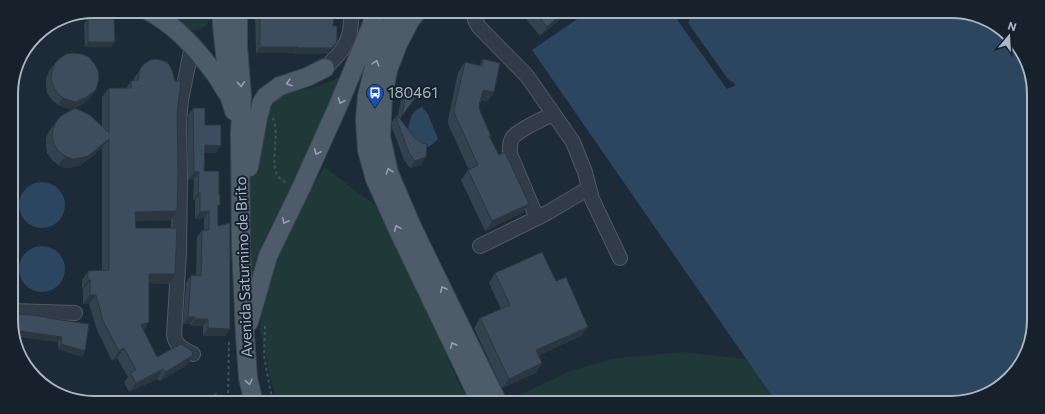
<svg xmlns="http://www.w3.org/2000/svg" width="1045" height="414" font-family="Commissioner,sans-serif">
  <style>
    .green { fill: #1f3838 }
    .water { fill: #2c465f }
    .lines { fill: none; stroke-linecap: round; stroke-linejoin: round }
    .minor-casing { stroke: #4e5a66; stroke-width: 16 }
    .major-casing { stroke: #3a4551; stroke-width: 20 }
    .path { stroke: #3c5556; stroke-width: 2; stroke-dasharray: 3 3; stroke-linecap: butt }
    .minor { stroke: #313c48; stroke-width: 14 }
    .major { stroke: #4e5b68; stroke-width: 18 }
    .wall { fill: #344250 }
    .shaded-wall { fill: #2b3641 }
    .building { fill: #3d4d5d; stroke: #2b3641 }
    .oneway { stroke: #93a0ae }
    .labels { text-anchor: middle; stroke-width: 4; stroke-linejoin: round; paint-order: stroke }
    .poi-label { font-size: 15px; fill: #aab7c5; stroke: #16212c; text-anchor: start }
    .street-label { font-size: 15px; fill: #aab7c5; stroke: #16212c }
    .rim { fill: none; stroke: #aab7c5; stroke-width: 2 }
  </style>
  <rect width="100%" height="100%" fill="#1d2a37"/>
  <path class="green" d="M161 11 212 12C212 18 209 24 203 28 199 30 195 31 191 30 184 29 168 16 161 11Z
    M338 78 340 80 306 157 264 240 256 261 249 290 247 192 251 118 285 91 299 90 316 87Z
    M324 167 375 205 417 287 457 380 469 400H277L272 385 260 331 262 298 282 236Z
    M683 352 746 359 776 402 507 401 570 371 616 358Z"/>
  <path class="water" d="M586 13 673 14 727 89 736 85 728 79 688 23 692 14 978 15 1017 43 1033 83 1030 347 1001 386 957 403 776 402 532 50Z
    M422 107 428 114 438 139C430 147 428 149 417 146L408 130C410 119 411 111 422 107Z
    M19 205a23 23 0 1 1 46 0a23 23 0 1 1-46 0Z
    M19 269a23 23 0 1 1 46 0a23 23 0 1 1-46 0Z"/>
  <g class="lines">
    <defs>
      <path id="minor" d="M475 13V20L479 27 527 76 573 142 585 172 592 199 620 258
        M192 46 181 100 179 122 180 180 179 252 174 335C176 347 184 349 193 354
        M325 68C336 58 347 47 350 31 351 25 351 19 352 12
        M537 218 510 154C510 148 509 141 514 136 522 128 543 119 553 114
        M480 246 547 213 589 188
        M12 311 75 313"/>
      <path id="major" d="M148 11C174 24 195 47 212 70 218 77 222 85 227 93
        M221 12 223 35 230 98 234 111
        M238 12V46L242 96 240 133 241 245 245 336 248 378 253 399
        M396 13 375 63 367 96 365 120 367 150 375 179 399 232 480 401
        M416 13 411 19 398 44 388 70 383 96 381 137 389 173 413 229 497 401
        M249 167 258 118 262 102 266 96 280 86 307 77 325 68
        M249 322 268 256 302 186 338 106 370 29 376 12"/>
    </defs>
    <use href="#minor" class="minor-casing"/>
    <use href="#major" class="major-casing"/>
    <path class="path" d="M273 118C280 135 270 159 277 175 279 178 283 181 286 183
      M265 326 264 356 270 389 273 400
      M228 399 229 339"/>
    <use href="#minor" class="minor"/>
    <use href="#major" class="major"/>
  </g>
  <path class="wall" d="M255 12H334L332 48 327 54H293V53H256Z
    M521 13H568L540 36Z
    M88 19 111 47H85L84 24Z
    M483 59 494 92 487 102 481 100 479 106 480 111 491 136 490 137 499 155 529 204 522 213 485 231 461 180 468 170H469L448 124V120L458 72 465 62 479 66Z
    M55 63 91 97 81 105 70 109 58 105 52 100 47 93 46 86V78L49 71Z
    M144 64 177 113 171 220 135 221 136 228 169 284 149 283V322L144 330 157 357 187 365 160 381 157 379 129 392 124 382 128 377 117 358 112 361 97 330 89 304H83V289H82V280L88 271 102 270V148L81 165 74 167 66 168 58 165 52 160 47 153 46 146V138L49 131 56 122 102 127V97L109 88H126L131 81H133L134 78Z
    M407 86 418 94 400 119 421 165 410 168 404 160 392 128V122L397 115 398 116 402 93Z
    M193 108 205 125 216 153H205L204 171 218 209V226L230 329 225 336H203V326H190V324H183L186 283 191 275H196L197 237 202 230H204V218L195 219V200H193L194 180H188V115Z
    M495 273 556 281 588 327 581 336 539 355 542 363 536 373 502 388 474 328 480 318 501 309 489 283Z
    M12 313 15 314 47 318 82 357 58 349V342L13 336Z"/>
  <path class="shaded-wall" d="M563 13H568L540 36 547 27Z
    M88 42H115L111 47H85Z
    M337 42 327 54H293L297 48Z
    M260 47H297L293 53H256Z
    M96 90 91 97 81 105 70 109 58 105 63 98Z
    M483 90 494 92 487 102 476 99Z
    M109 139 102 148 81 165 74 167 66 168 58 165 65 156Z
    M205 145 221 146 216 153H200Z
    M426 157 421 165 410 168 415 161Z
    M194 172H199L194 180H188Z
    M198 193H200L195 200H193Z
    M529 204 522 213 485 231 492 221Z
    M177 211 171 220 129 222 135 212Z
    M209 211 204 218 195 219 200 212Z
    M149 274H175L169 284 142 283Z
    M88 280H90L83 289H82Z
    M90 295H96L89 304H83Z
    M188 317H195L190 324H183Z
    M195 319H208L203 326H190Z
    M149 322 143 331 141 325Z
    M588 327 581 336 530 360 536 350Z
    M208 328 230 329 225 336H203Z
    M13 330 62 337 58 342 13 336Z
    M61 344 85 351 82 357 58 349Z
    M124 348 117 358 112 361 119 351Z
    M193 355 187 365 160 381 166 372Z
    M542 363 536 373 502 388 509 379Z
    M163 369 157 379 129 392 136 383Z"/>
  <path class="building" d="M260 12H334L333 26H337V42L332 48H297V47H260Z
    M536 13H563L547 27Z
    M88 19H114L115 42H88Z
    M74 53 82 54 89 57 94 63 98 70 99 78 96 90 87 97 75 102 63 98 57 93 53 86 51 78 52 71 55 63 60 58 66 54Z
    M156 59 164 61 168 63 172 70 175 81H181L177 113 178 171 177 211 135 212 136 228H177L175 274H149V322L141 325 157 357 181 344 192 351 193 355 166 372 163 369 136 383 130 373 136 370 124 348 119 351 103 321 96 295H90V280H88V271L109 270V139L88 156 80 158 72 159 65 156 58 151 54 144 52 136 53 129 56 122 61 116 75 108 90 115 109 133V88H131V81L138 80 140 69 144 64 150 60Z
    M483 59 500 63 494 92 483 90 479 106 480 111 491 136H489L499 155 505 152 529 204 492 221 468 170 478 165 455 115 454 110 465 62 482 66Z
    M407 86 418 94 402 116Z
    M193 108H205V125H221V146L205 145 204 171H219V195H220V205H218V226L230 223V329L208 328V319H195V317H188L191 275 201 276 202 230H209V211L200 212V193H198L199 172H194Z
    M397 115 414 137 422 143 427 144 426 157 415 161 409 153 397 120Z
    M542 252 556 281 566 277 588 327 536 350 542 363 509 379 480 318 510 305 495 273Z
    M12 313 15 314 32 315 47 317V318L89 324 85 351 61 344 62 337 13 330Z
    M216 393 221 399H206Z"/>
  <defs><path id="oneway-chevron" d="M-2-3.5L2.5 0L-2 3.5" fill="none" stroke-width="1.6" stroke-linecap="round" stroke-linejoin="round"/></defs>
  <g class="oneway">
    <use href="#oneway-chevron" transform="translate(376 63) rotate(-72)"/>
    <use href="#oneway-chevron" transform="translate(289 83) rotate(162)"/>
    <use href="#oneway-chevron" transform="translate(241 84) rotate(86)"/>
    <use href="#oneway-chevron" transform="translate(341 101) rotate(113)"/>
    <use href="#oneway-chevron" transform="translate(317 152) rotate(115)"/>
    <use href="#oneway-chevron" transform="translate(389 171) rotate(-107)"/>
    <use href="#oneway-chevron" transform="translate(285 221) rotate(116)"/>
    <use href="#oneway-chevron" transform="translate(397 228) rotate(-114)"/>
    <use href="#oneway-chevron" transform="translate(443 289) rotate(-116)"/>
    <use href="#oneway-chevron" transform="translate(453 345) rotate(-116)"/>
    <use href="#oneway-chevron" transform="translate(249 382) rotate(79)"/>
  </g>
  <defs>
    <symbol id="bus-pin" viewBox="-11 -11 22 30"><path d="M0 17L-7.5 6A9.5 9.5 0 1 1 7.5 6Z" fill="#1a4fb4" stroke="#16212c"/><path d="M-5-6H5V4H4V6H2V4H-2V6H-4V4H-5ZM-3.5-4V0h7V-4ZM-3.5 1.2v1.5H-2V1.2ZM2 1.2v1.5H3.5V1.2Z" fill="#fff"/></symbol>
  </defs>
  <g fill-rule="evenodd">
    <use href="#bus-pin" x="365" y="83" width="20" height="27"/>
  </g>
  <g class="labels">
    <g class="poi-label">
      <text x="388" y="98">180461</text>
    </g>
    <g class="street-label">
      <text transform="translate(244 267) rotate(-92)" y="5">Avenida Saturnino de Brito</text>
    </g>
  </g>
  <path d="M0 0H1045V414H0ZM94 18H951A76 76 0 0 1 1027 94V320A76 76 0 0 1 951 396H94A76 76 0 0 1 18 320V94A76 76 0 0 1 94 18Z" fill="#16212c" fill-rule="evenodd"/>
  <path class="rim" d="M94 18H951A76 76 0 0 1 1027 94V320A76 76 0 0 1 951 396H94A76 76 0 0 1 18 320V94A76 76 0 0 1 94 18Z"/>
  <g transform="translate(1009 36) rotate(18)" stroke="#16212c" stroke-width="3" paint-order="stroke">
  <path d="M0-3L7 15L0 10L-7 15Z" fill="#aab7c5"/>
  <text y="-6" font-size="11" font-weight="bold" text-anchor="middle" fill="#aab7c5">N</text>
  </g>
</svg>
